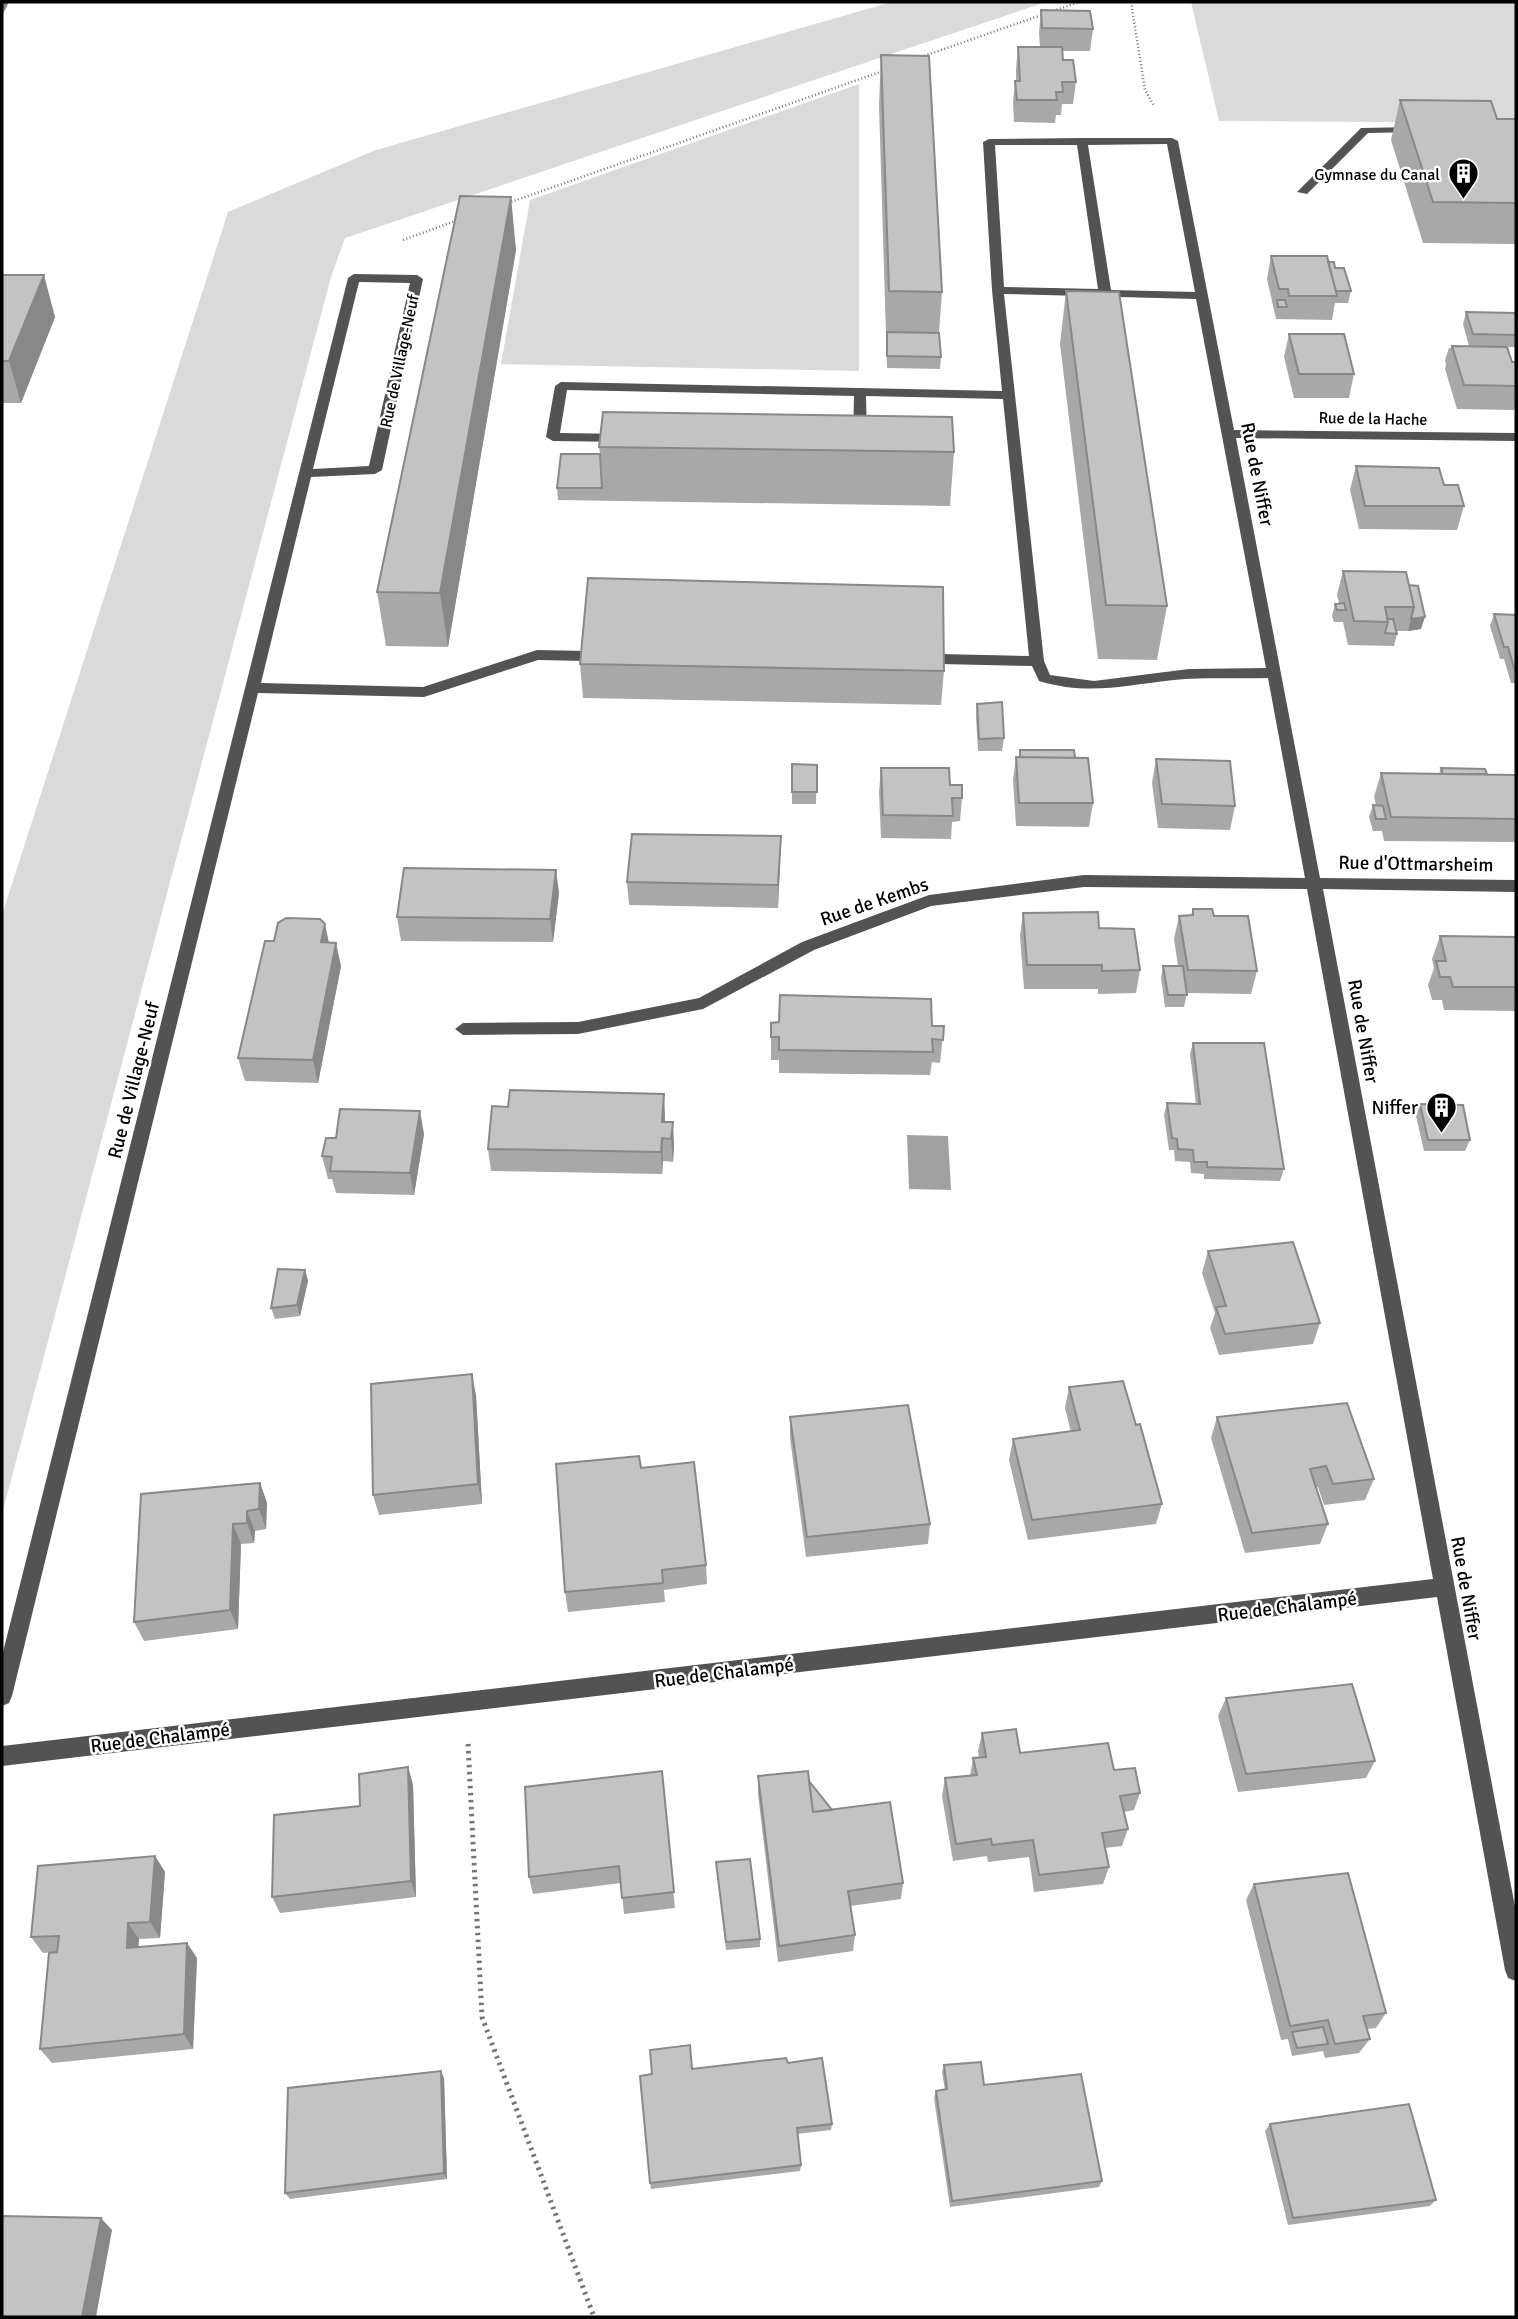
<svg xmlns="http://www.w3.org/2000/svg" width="1518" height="2319" font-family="Signika,sans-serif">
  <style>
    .green { fill: #dadada }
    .water { fill: #a1a1a1 }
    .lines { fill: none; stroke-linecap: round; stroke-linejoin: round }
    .path-far1 { stroke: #757575; stroke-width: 2.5; stroke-dasharray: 1 2.5; stroke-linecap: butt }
    .path { stroke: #757575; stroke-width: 5; stroke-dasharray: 2.5 4.5; stroke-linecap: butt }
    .minor { fill: #535353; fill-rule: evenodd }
    .wall { fill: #a8a8a8 }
    .shaded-wall { fill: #888 }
    .building { fill: #c3c3c3; stroke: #888; stroke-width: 2 }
    .labels { text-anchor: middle; stroke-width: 5; stroke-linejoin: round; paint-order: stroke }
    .far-poi-label { font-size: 16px; fill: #000; stroke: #fff; text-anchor: end }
    .far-street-label { font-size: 16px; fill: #000; stroke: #fff }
    .street-label { font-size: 19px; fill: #000; stroke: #fff }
    .poi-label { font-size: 19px; fill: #000; stroke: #fff; text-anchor: end }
  </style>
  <rect width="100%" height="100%" fill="#fff"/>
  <path class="green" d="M892 2H1046L345 238 331 277 2 1514V915L228 212 376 150Z
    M1191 2H1516V123L1219 121Z
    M859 84V371L501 364 530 200Z"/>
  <path class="water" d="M907 1135 948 1136 951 1190 909 1189Z"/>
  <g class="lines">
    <path class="path-far1" d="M1131 2 1145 90 1154 106
      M921 57 1079 2
      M508 203 883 71
      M403 240 461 219"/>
    <path class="path" d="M468 1744 482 2017 594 2317"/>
    <path class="minor" d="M1415 127 1421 130 1419 132 1368 133 1307 194 1297 192 1361 128Z
      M1082 138H1172L1178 141 1234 430 1516 433V441L1236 438 1320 878 1516 880V892L1323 889 1516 1912V1981L1508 1978 1505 1970 1437 1597 2 1766V1746L1433 1579 1307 889 1084 887 931 906 814 950 703 1009 578 1034 463 1035 455 1029 463 1023 578 1022 699 998 802 942 929 895 1084 875 1305 878 1268 678C1236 679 1205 677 1174 680 1125 685 1089 696 1039 681L1032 666 940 664 933 659 940 654 1029 656 1003 399 866 396 867 438 860 442 853 438 854 396 567 390 560 433 625 434 632 438 625 442 553 441 546 437 555 386 561 382 1002 391 992 290 983 142 989 139ZM1167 144 1195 292 1111 290 1088 145ZM995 145H1077L1098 289 1004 287ZM1004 294 1196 299 1266 668 1189 669 1094 681 1050 675 1044 661Z
      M354 274 417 275 423 279 382 470 375 474 311 477 261 683 423 687 537 650 587 651 594 656 587 661 538 660 424 697 258 693 12 1696 9 1703 2 1706V1656L348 278ZM359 282 410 283 369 466 313 469Z"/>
  </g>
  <path class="wall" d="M1041 10 1093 29 1090 51H1062L1063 60 1076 82 1073 104H1062L1061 115H1056L1055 123 1014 122 1013 103 1015 81H1016V69L1018 47H1040L1039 33Z
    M881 55 942 292 939 333 941 357 940 369 887 368 879 106Z
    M1400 100 1497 119H1516V244L1423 243 1391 140Z
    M516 250 448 647 386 646 377 592Z
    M1271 256 1328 262 1335 268 1351 291 1348 303H1335L1332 320 1276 319 1267 279Z
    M2 275 55 317 21 403H2Z
    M1066 291 1167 606 1157 660 1098 659 1060 344Z
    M1466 312 1516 313V347H1508L1512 362 1516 365V401L1514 410 1457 409 1445 369 1446 365 1445 360 1449 348H1451L1452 346H1469L1463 324Z
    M1289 334 1354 374 1349 398H1294L1284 357Z
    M599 447 954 452 950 506 558 500 557 488 600 454Z
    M1356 466 1444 485 1464 506 1457 530 1359 529 1350 490Z
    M1343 571 1406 572 1421 629 1408 631H1397V634L1394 646 1348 645 1343 622H1334L1332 616 1335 604 1339 603 1337 595Z
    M1494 614 1516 615V683H1511L1504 659H1500L1490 626Z
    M580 664 944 671 941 705 583 698Z
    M977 704 1004 738 1002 751H978L976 717Z
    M1020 750 1075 758 1093 803 1089 827 1016 826 1013 780 1016 757H1019Z
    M1156 759 1235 806 1230 830 1158 828 1152 783Z
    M792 764 817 765 816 804H792Z
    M881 768 950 785 962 798 960 821 952 822 951 839 881 838 879 792Z
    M1441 768 1487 774 1516 775V842L1384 841 1382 831H1373L1369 817 1373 805H1376L1374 797 1381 773 1439 774Z
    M780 859 778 908 629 905 627 882Z
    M559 893 553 942 401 941 397 917Z
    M1193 909 1214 916 1257 971 1251 994 1187 993 1184 1007H1165L1161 978 1163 966H1178L1174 939 1179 916 1191 915Z
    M1023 913 1099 928 1140 970 1136 993 1098 994V989H1024L1020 936Z
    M1440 936 1516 937V1011L1444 1010 1442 1000H1432L1428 985 1434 968 1432 959Z
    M329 942 341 966 318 1083 245 1081 238 1058Z
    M771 1023 944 1026 940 1063 932 1062 930 1075 779 1073V1060H771Z
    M1193 1043 1284 1169 1280 1181 1204 1179V1174L1191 1173 1190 1162 1175 1161 1174 1150H1169L1164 1115 1167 1103 1196 1104 1190 1054Z
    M1420 1104 1470 1140 1465 1151H1424L1416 1116Z
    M508 1107 665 1116V1122L674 1144 673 1162 663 1161 662 1174 491 1171 488 1149Z
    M424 1134 414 1195 336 1193 332 1179H328L322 1156 336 1138Z
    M1208 1251 1320 1323 1313 1344 1219 1355 1210 1328 1215 1313 1202 1273Z
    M305 1270 308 1281 300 1316 275 1319 271 1308Z
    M1069 1387 1136 1425 1162 1504 1156 1524 1028 1540 1009 1460 1013 1439 1071 1432 1065 1408Z
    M476 1395 482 1504 379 1515 373 1495Z
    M790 1417 930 1524 928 1544 806 1557 790 1438Z
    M1217 1417 1374 1479 1365 1500 1324 1505 1318 1487H1316L1328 1524 1320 1544 1245 1553 1211 1438Z
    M641 1468 706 1565 707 1584 664 1590 665 1602 568 1612 565 1592Z
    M260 1483 267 1503 266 1529 255 1531 254 1543 241 1544 238 1629 144 1641 134 1622Z
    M1226 1698 1375 1761 1366 1778 1238 1792 1218 1716Z
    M982 1733 1020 1753 1114 1770 1140 1793 1134 1810 1124 1812 1128 1829 1122 1846 1105 1848 1109 1867 1103 1884 1034 1892 1029 1857 988 1862 987 1856 953 1861 942 1796 945 1778 970 1776 973 1758H979L978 1751Z
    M408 1767 413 1785 416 1897 280 1913 272 1897 360 1806Z
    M662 1771 675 1908 624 1914 621 1883 533 1894 529 1877Z
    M758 1776 809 1781 832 1810 903 1883 901 1899 850 1906 855 1935 853 1951 778 1962 758 1794Z
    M155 1856 165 1872 160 1938 139 1939 138 1947 197 1958 193 2049 52 2063 40 2049 55 1952 43 1953 31 1937Z
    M716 1862 760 1939V1947L726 1950Z
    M1254 1884 1386 2013 1376 2028 1367 2029 1370 2039 1359 2053 1325 2058 1323 2051 1292 2056 1288 2039 1281 2040 1246 1900Z
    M788 2063 832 2124 831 2130 797 2134 801 2165 800 2171 651 2189 650 2183 692 2069Z
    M944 2065 984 2085 1102 2181 1099 2187 950 2207 934 2098 936 2091 945 2090 942 2072Z
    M444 2078 447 2179 290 2199 285 2193Z
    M1270 2124 1436 2200 1430 2206 1288 2225 1265 2131Z"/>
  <path class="shaded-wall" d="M2 2H9L2 16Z
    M511 197 516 250 448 647 440 593Z
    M44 275 55 317 21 403 9 361Z
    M1425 617 1421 629 1408 631 1411 619Z
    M781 836 780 859 778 908V885Z
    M556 870 559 893 553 942 550 919Z
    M325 924 330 948 321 942Z
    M336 943 341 966 318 1083 313 1060Z
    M664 1094 665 1116 664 1138 662 1122Z
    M420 1111 424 1134 414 1195 410 1173Z
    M673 1122 674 1144 673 1162 671 1139Z
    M662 1138 663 1161 662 1174 661 1152Z
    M305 1270 308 1281 300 1316 297 1305Z
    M472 1374 476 1395 482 1504 478 1484Z
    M260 1483 267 1503 266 1529 259 1509Z
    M247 1511 255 1531 254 1543 247 1523Z
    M233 1524 241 1544 238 1629 230 1610Z
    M408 1767 413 1785 416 1897 411 1881Z
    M155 1856 165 1872 160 1938 150 1922Z
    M128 1923 139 1939 137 1964 127 1948Z
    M187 1943 197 1958 193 2049 184 2034Z
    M441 2071 444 2078 447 2179 444 2173Z
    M101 2218 112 2230 96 2317H82Z"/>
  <path class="building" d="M1041 10 1090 11 1093 29 1042 28Z
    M1018 47H1062L1063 60H1073L1076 82H1062L1063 92H1056L1057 100H1017L1015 81H1020Z
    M881 55 929 56 942 292 889 291Z
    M1400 100 1491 101 1497 119H1516V203L1433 202Z
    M460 196 511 197 440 593 377 592Z
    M1271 256H1327L1337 296H1289L1288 289H1279Z
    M1328 262H1334L1335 268H1344L1351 291H1336Z
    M2 275H44L9 361H2Z
    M1066 291 1119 292 1167 606 1106 605Z
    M1277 300H1285L1287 307H1278Z
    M1466 312 1516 313V335L1473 334Z
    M887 332 939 333 941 357 887 356Z
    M1289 334H1344L1354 374H1299Z
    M1452 346 1507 347 1512 362H1515L1516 365V386L1464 385Z
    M603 412 952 417 954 452 599 447Z
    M561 454H600L602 488H557Z
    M1356 466 1439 468 1444 485H1458L1464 506H1365Z
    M1343 571 1406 572 1414 607H1385L1388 622 1354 621Z
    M588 578 943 587 944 671 580 664Z
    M1409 585 1418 586 1425 617 1411 619 1414 607Z
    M1344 603 1346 610H1337L1335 604Z
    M1494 614 1516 615V671H1515L1508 647H1504Z
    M1387 619H1393L1397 634 1385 633 1388 622Z
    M1002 702 1004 738 979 739 977 704Z
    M1020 750H1074L1075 758 1020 757Z
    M1016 757 1088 758 1093 803H1019Z
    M1156 759 1230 761 1235 806 1162 804Z
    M792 764 817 765V792H792Z
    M881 768H949L950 785H962V798H952L953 816 883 815Z
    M1441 768 1485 769 1487 774H1443Z
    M1381 773 1516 775V819L1391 817Z
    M1373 805 1383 806 1386 819H1376Z
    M632 834 781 836 778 885 627 882Z
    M404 868 556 870 550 919 397 917Z
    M1193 909H1212L1214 916H1248L1257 971 1188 970 1179 916 1193 915Z
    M1098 912 1099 928 1134 929 1140 970 1102 971V965H1027L1023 913Z
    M286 918 320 919 325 924 321 942 336 943 313 1060 238 1058 265 941H274L278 923Z
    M1440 936 1516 937V987H1453L1450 977H1440L1436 961H1446Z
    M1163 966H1183L1187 995H1168Z
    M780 995 931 999 932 1026H944L943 1040 932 1039 933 1052 779 1050V1037H771V1023L779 1022Z
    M1193 1043H1264L1284 1169 1207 1167V1162H1194L1193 1150 1178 1149 1177 1139 1172 1138 1167 1103 1200 1104Z
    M510 1090 664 1094 662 1122H673L671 1139 662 1138 661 1152 488 1149 492 1106 508 1107Z
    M1420 1104 1463 1105 1470 1140H1428Z
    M340 1109 420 1111 410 1173 330 1171 332 1157 322 1156 326 1138H336Z
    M1293 1242 1320 1323 1225 1334 1216 1307 1226 1306 1208 1251Z
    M278 1269 305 1270 297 1305 271 1308Z
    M472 1374 478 1484 373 1495 371 1384Z
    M1123 1381 1136 1425 1140 1424 1162 1504 1032 1520 1013 1439 1080 1430 1069 1387Z
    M1347 1403 1374 1479 1333 1484 1326 1466 1310 1469 1328 1524 1252 1533 1217 1417Z
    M908 1405 930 1524 807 1537 790 1417Z
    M639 1456 641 1468 694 1462 706 1565 662 1570 663 1583 565 1592 556 1464Z
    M260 1483 259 1509 247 1511V1523L233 1524 230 1610 134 1622 141 1494Z
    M1352 1684 1375 1761 1246 1774 1226 1698Z
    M1016 1729 1020 1753 1108 1743 1114 1770 1135 1768 1140 1793 1120 1796 1128 1829 1102 1833 1109 1867 1039 1875 1033 1840 992 1845 991 1839 956 1844 945 1778 977 1775 973 1758 986 1757 982 1733Z
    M408 1767 411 1881 272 1897 274 1815 360 1806 359 1774Z
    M662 1771 674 1892 622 1898 619 1866 529 1877 525 1787Z
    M808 1771 813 1812 890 1802 903 1883 848 1891 855 1935 779 1946 758 1776Z
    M809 1781 832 1810 813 1812Z
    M155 1856 150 1922 128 1923 127 1948 187 1943 184 2034 40 2049 49 1953 57 1952 59 1936 31 1937 38 1866Z
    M750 1859 760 1939 726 1942 716 1862Z
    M1348 1873 1386 2013 1363 2016 1370 2039 1335 2044 1328 2020 1290 2026 1254 1884Z
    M1323 2027 1328 2044 1297 2048 1292 2032Z
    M690 2045 692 2069 786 2058 788 2063 822 2058 832 2124 797 2128 801 2165 650 2183 640 2076 652 2074 650 2050Z
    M981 2062 984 2085 1081 2074 1102 2181 952 2201 936 2091 947 2089 944 2065Z
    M441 2071 444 2173 285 2193 288 2088Z
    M1409 2104 1436 2200 1293 2218 1270 2124Z
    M2 2216 101 2218 82 2317H2Z"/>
  <defs>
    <symbol id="building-pin" viewBox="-11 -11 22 30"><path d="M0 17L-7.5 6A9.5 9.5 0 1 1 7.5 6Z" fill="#000" stroke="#fff"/><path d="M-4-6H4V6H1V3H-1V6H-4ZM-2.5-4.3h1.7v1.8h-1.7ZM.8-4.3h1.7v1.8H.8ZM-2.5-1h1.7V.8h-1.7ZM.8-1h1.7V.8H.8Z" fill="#fff"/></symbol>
  </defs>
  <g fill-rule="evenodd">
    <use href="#building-pin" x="1446" y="156" width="35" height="47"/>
    <use href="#building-pin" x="1424" y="1090" width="35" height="47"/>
  </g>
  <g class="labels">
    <g class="far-poi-label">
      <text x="1440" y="180">Gymnase du Canal</text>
    </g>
    <g class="far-street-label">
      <text transform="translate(399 361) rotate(-78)" y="6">Rue de Village-Neuf</text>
      <text transform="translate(1373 418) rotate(1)" y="6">Rue de la Hache</text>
    </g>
    <g class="street-label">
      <text transform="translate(1258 474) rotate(79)" y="7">Rue de Niffer</text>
      <text transform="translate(1416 863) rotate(1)" y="7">Rue d'Ottmarsheim</text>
      <text transform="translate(874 901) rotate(-19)" y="7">Rue de Kembs</text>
      <text transform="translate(1364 1031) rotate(80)" y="7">Rue de Niffer</text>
      <text transform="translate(133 1080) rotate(-76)" y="7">Rue de Village-Neuf</text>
      <text transform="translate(1467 1588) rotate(80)" y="7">Rue de Niffer</text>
      <text transform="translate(1287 1606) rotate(-7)" y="7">Rue de Chalampé</text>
      <text transform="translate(724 1672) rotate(-7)" y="7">Rue de Chalampé</text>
      <text transform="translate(160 1737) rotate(-7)" y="7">Rue de Chalampé</text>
    </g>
    <g class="poi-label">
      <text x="1418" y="1114">Niffer</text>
    </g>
  </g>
  <rect width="1518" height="2319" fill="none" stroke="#000000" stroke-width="7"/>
</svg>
